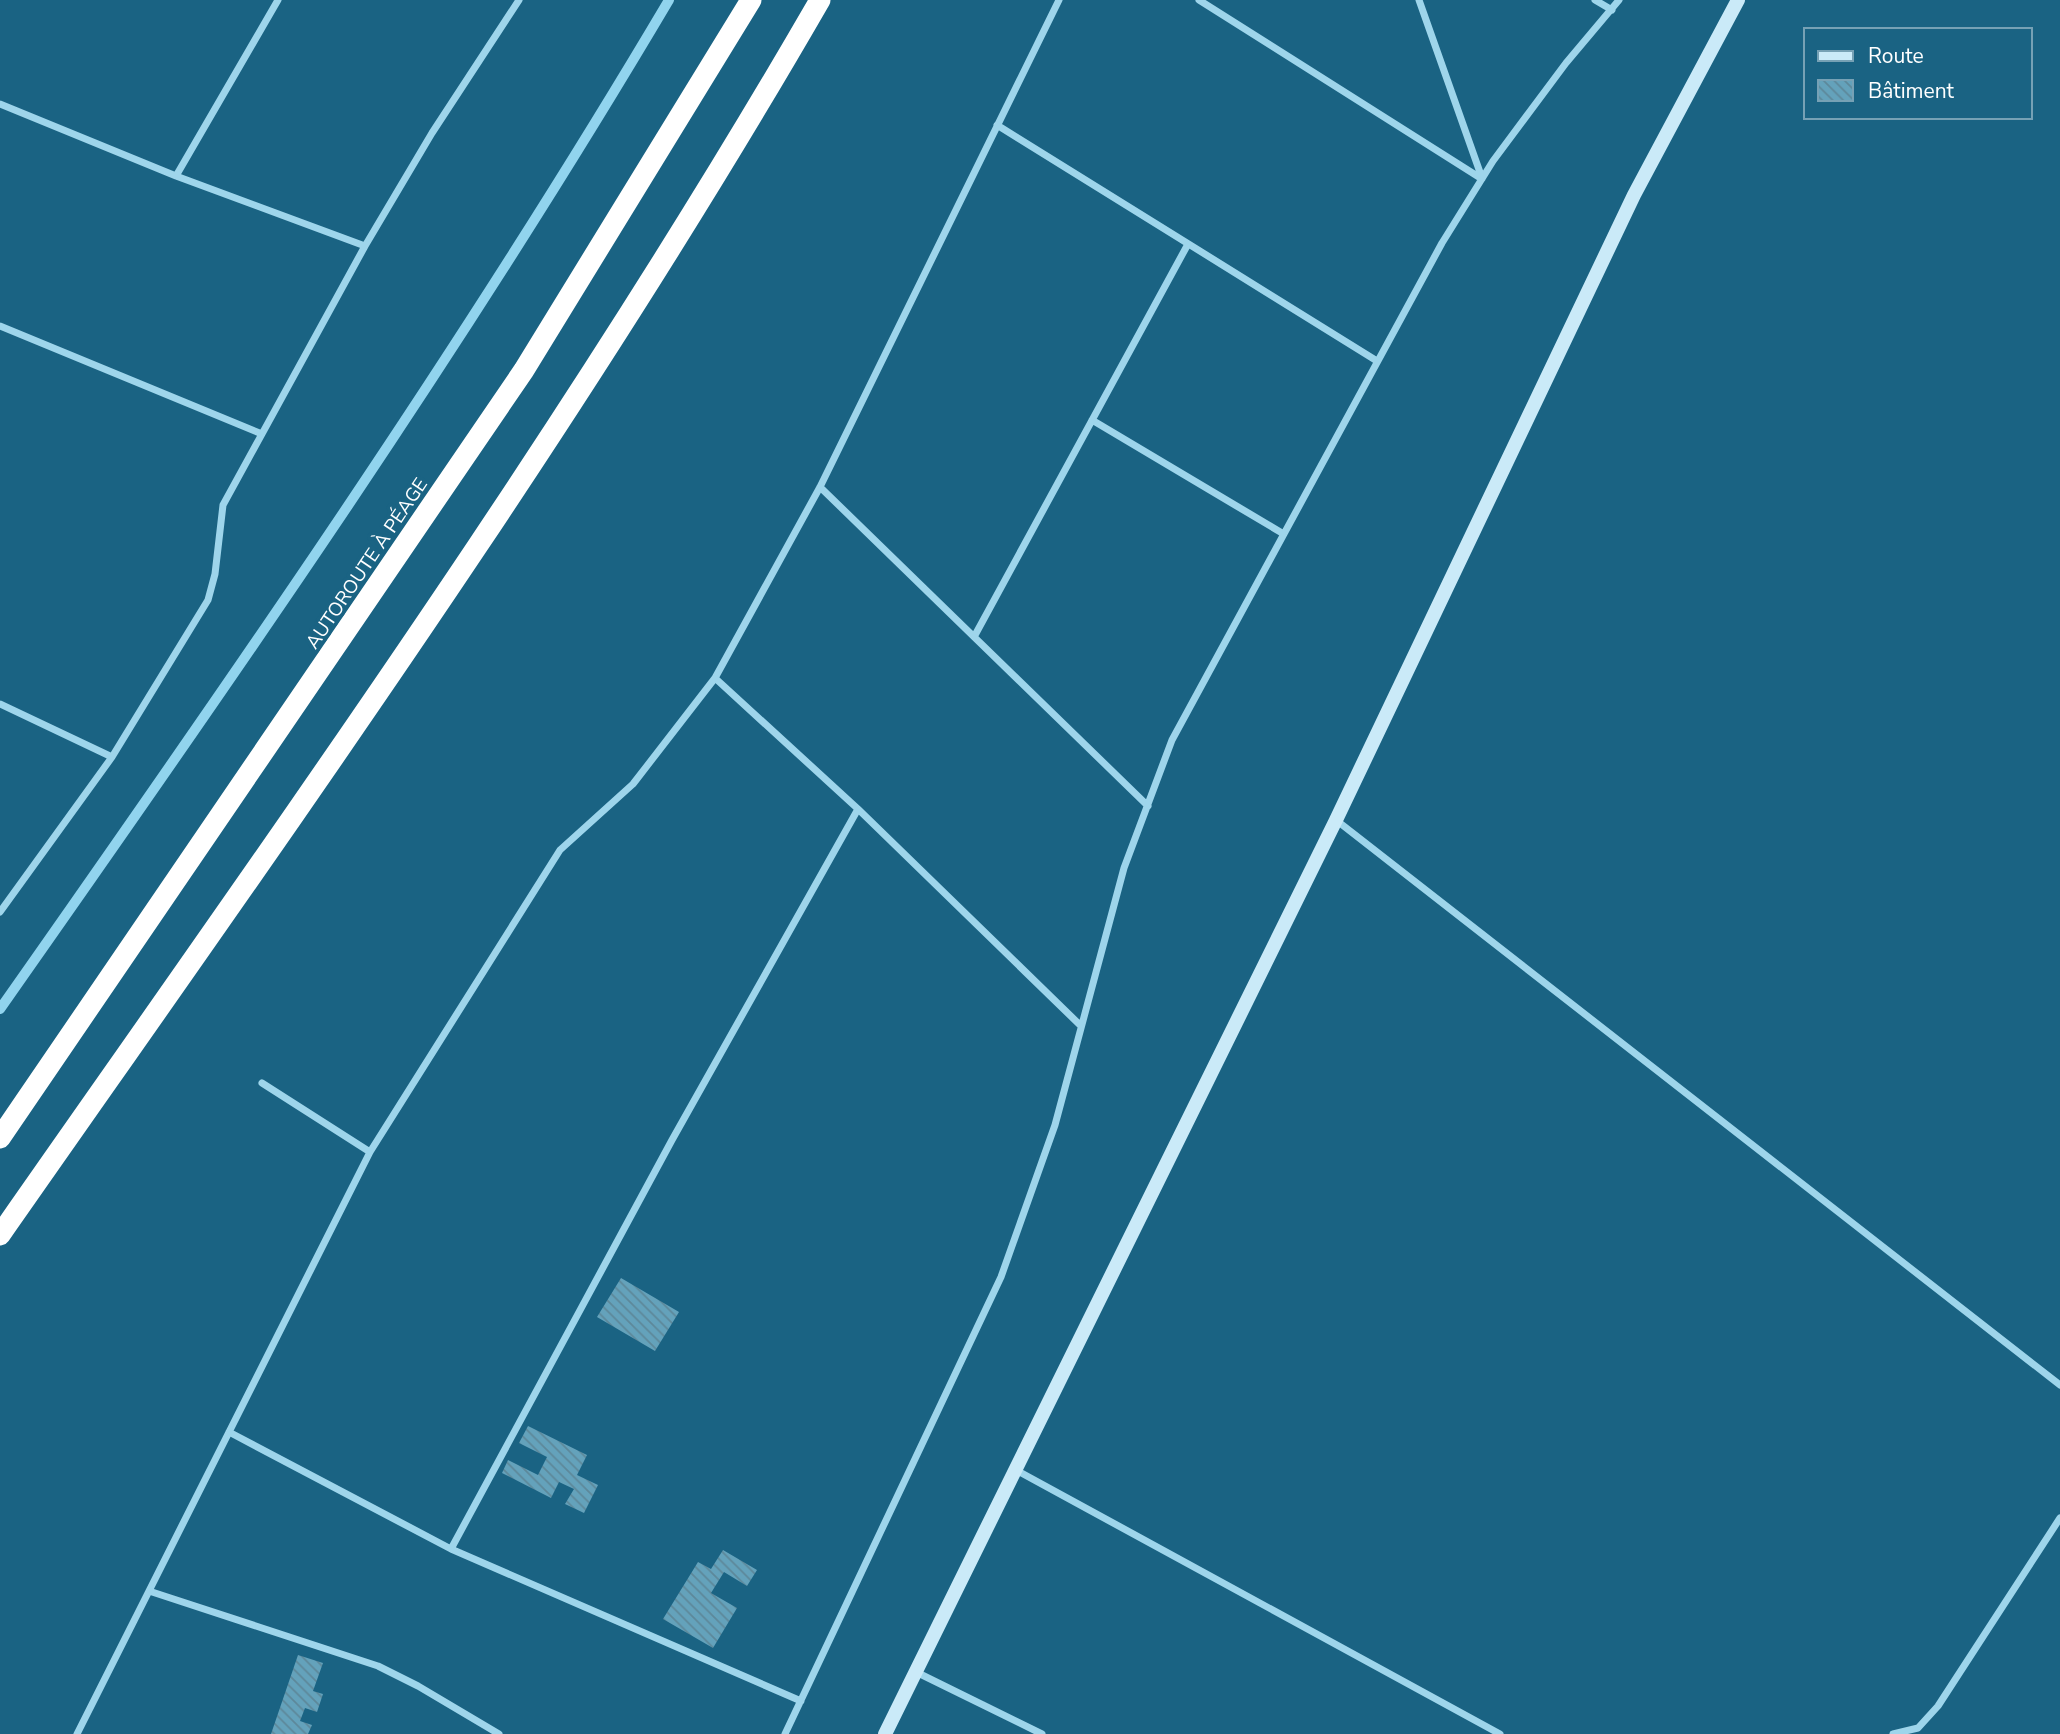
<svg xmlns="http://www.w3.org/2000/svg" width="2060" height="1734" font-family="'Nunito Sans',sans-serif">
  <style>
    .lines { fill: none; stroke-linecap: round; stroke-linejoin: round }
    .stream { stroke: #91d4ee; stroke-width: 10 }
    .building { fill: url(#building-back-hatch) }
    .street { stroke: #9ed5eb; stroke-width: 7 }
    .secondary { stroke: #caeaf8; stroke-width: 14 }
    .highway { stroke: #fff; stroke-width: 21 }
    .labels { text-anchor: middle; stroke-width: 7; stroke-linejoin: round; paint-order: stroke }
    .street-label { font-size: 19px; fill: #fff; stroke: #1a6383 }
  </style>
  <defs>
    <pattern id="building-back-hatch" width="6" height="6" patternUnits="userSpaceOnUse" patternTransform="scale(1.75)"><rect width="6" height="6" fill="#64a2bb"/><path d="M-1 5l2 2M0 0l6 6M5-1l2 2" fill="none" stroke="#5d889a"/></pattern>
  </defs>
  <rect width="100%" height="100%" fill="#1a6383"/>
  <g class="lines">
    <path class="stream" d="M0 1009C232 679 463 348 669 0"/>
  </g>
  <path class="building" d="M621 1278 679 1312 655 1351 597 1317Z
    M528 1426 587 1455 577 1475 598 1485 584 1513 565 1504 574 1489 559 1482 551 1498 502 1473 508 1460 538 1475 547 1457 519 1443Z
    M723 1550 757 1570 747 1586 724 1572 711 1593 737 1608 713 1648 663 1619 698 1562 711 1569Z
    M298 1655 323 1663 313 1691 323 1694 317 1712 305 1708 300 1721 312 1725 308 1734H271Z"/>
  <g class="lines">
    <path class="street" d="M278 0 176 176 365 246
      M1199 0 1482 179
      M1419 0 1482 178
      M1595 0 1612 10
      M0 104 176 176
      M997 125 1377 361
      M0 326 262 434
      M1092 420 1282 533
      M820 487 1148 806
      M974 637 1188 244
      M715 678 858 809 1081 1026
      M0 704 112 757
      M1336 820 2060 1385
      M0 912 112 757 208 600 215 574 223 505 365 246 432 133 519 0
      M262 1083 370 1152
      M229 1432 451 1549 801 1701
      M1016 1470 1500 1734
      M451 1549 672 1140 858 809
      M149 1591 378 1666 418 1686 499 1734
      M916 1672 1042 1734
      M77 1734 370 1152 560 850 633 784 715 678 820 487 1059 0
      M785 1734 1001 1277 1055 1125 1124 868 1172 740 1442 243 1493 161 1566 63 1619 0
      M1893 1734 1918 1728 1938 1706 2060 1518"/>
    <path class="secondary" d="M885 1734 1336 820 1634 195 1738 0"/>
    <path class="highway" d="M0 1138 524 370 751 0
      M0 1235C283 830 573 428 820 0"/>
  </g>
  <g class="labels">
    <g class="street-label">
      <text transform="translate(366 563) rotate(-56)" y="7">AUTOROUTE À PÉAGE</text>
    </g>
  </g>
  <rect x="1804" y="28" width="228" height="91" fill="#1a6383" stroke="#76a1b5" stroke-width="2"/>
  <rect x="1818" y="51" width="35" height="10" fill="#caeaf8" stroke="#76a1b5" stroke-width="2"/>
  <text x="1868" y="63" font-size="21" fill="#ffffff">Route</text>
  <rect x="1818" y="80" width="35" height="21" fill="url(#building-back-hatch)" stroke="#76a1b5" stroke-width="2"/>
  <text x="1868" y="98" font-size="21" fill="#ffffff">Bâtiment</text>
</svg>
